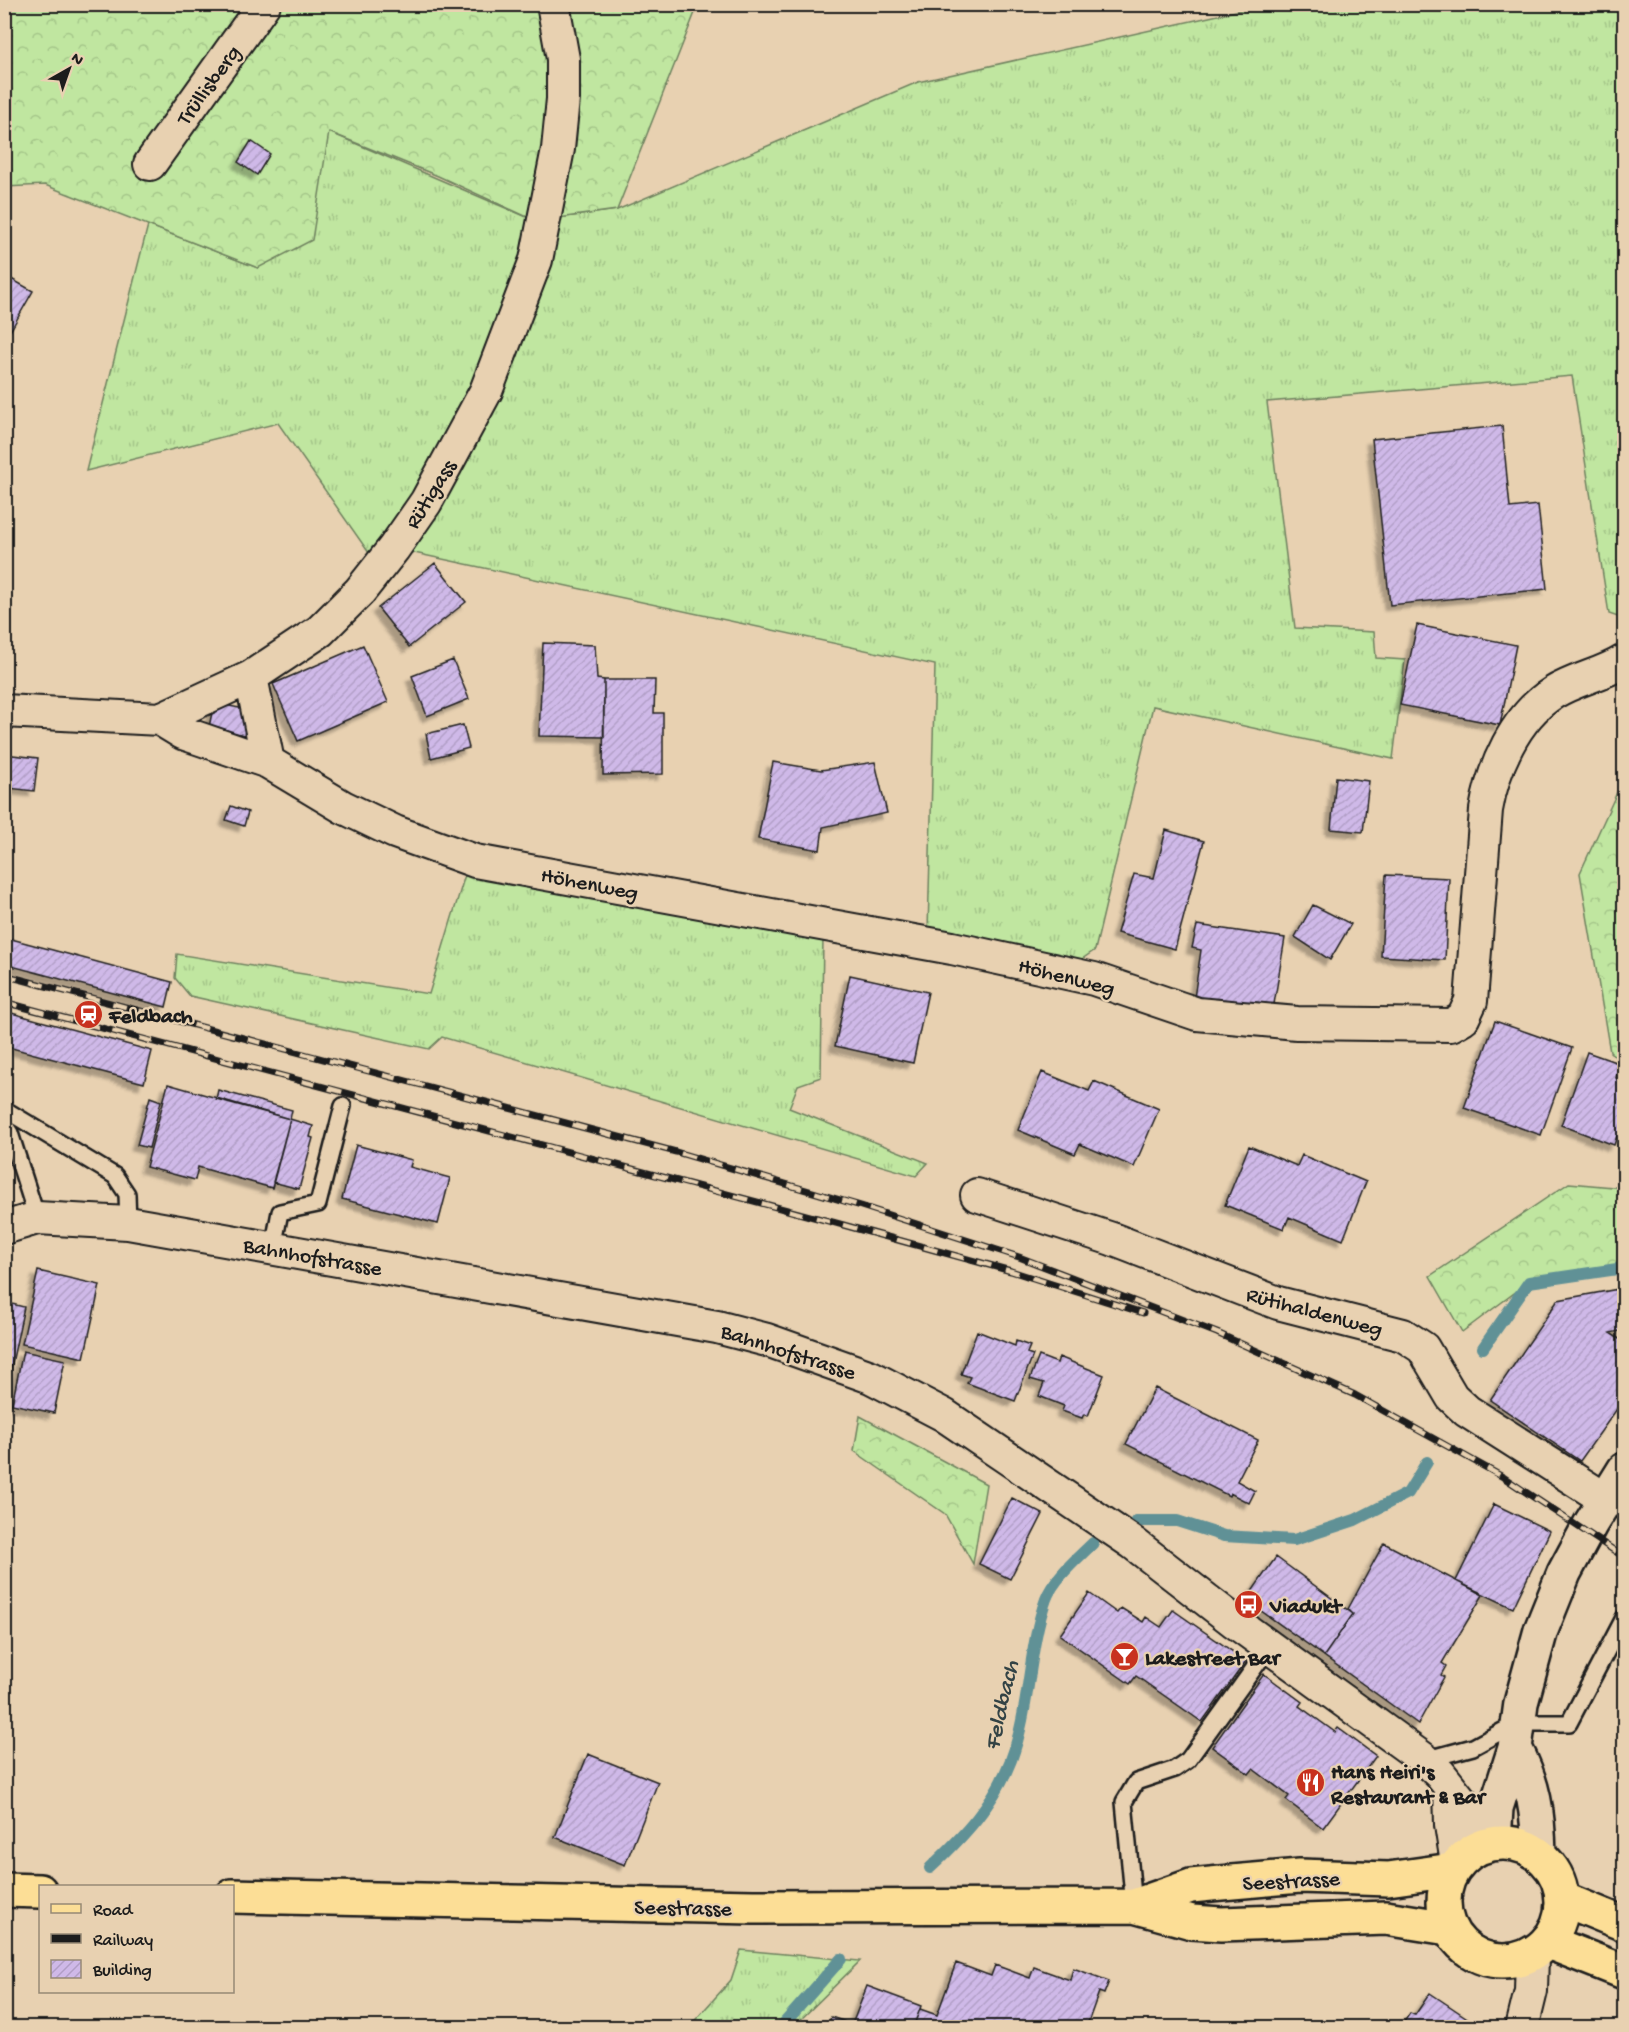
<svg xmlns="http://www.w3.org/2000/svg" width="1629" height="2032" font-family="'Gochi Hand',sans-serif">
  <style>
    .grass { fill: url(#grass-tufts); stroke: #6e815e; stroke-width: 1.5 }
    .forest { fill: url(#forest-crowns); stroke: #6e815e; stroke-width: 1.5 }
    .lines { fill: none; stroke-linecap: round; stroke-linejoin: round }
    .stream { stroke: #609196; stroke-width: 12 }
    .building { fill: url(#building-hatch); stroke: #1c1c1c; stroke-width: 1.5; filter: url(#shadow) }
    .service-casing { stroke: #1c1c1c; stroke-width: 20 }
    .minor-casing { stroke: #1c1c1c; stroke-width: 36 }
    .secondary-casing { stroke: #1c1c1c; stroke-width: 38 }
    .primary-casing { stroke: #1c1c1c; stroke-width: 38 }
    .service { stroke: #e8d1b1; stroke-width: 15 }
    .minor { stroke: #e8d1b1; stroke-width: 32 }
    .secondary { stroke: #e8d1b1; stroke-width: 33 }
    .primary { stroke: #fcde96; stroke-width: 33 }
    .rail-casing { stroke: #1c1c1c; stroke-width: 7 }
    .rail { stroke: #e8d1b1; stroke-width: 4.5; stroke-dasharray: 14; stroke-linecap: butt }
    .labels { text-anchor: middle; stroke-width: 4.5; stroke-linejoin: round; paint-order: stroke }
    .street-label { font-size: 22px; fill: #1c1c1c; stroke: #e8d1b1 }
    .poi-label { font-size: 22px; font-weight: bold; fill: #1c1c1c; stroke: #e8d1b1; text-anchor: start }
    .water-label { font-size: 24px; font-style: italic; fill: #334345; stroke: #e8d1b1 }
  </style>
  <defs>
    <pattern id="grass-tufts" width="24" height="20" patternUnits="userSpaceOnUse" patternTransform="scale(1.5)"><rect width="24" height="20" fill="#c0e6a0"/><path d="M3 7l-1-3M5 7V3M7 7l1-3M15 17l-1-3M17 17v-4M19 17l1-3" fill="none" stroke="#a4c589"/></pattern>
    <pattern id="forest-crowns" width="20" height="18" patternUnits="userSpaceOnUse" patternTransform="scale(1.5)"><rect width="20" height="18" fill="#c0e6a0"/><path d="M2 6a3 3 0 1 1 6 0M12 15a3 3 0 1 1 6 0" fill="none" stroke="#a4c589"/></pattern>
    <pattern id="building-hatch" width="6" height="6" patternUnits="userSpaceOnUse" patternTransform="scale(1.5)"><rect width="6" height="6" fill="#cfb9e8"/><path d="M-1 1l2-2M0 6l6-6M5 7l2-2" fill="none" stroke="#b19ec6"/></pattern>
    <filter id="shadow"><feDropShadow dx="-5.5" dy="5.5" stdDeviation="1.5" flood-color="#0004"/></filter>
  </defs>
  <rect width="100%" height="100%" fill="#e8d1b1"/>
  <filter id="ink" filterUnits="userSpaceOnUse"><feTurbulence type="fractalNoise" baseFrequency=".0167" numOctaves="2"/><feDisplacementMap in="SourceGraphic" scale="12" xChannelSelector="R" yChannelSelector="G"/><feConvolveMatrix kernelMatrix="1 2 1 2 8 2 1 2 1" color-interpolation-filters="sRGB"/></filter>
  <g filter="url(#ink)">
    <path class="grass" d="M1263 5H1624V619L1609 614 1572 376 1267 402 1295 628 1374 632 1376 658 1405 660 1393 759 1153 706 1095 950 1079 961 928 931 935 665 405 551 369 553 278 423 86 471 148 225 258 268 329 132 536 221 617 210 918 82Z
      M467 868 823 938 821 1077 798 1085 789 1108 928 1163 916 1176 442 1037 429 1049 190 996 175 978 177 954 429 994Z
      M741 1950 860 1961 793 2027H689L731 1980Z"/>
    <path class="forest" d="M4 5H698L617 210 536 221 438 176 329 132 312 240 258 268 45 185 5 187Z
      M1624 777V1064L1610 1052 1580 873Z
      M1569 1183 1624 1188V1268L1529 1282 1462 1332 1430 1276Z
      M860 1416 986 1484 973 1564 945 1514 854 1451Z"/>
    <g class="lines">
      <path class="stream" d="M1483 1348 1529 1282 1624 1268
        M1136 1521H1177L1224 1536 1294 1540 1355 1520 1408 1493 1427 1462
        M930 1868C964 1836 994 1804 1011 1760 1030 1710 1028 1649 1046 1599 1054 1578 1077 1559 1093 1543
        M780 2028 841 1959"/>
    </g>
    <path class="building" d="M251 141 270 154 257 175 238 162Z
      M4 275 33 291 4 342Z
      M1502 426 1510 508 1538 505 1547 589 1390 605 1372 439Z
      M435 563 466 602 409 647 378 608Z
      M1417 625 1516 645 1500 725 1400 705Z
      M543 643 595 645 597 679 604 680V737L539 736Z
      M363 645 388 702 298 741 273 684Z
      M453 660 469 699 427 716 412 676Z
      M604 680H655L654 713H663V774L603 775Z
      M214 703 250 710 244 735 209 727Z
      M463 725 469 748 431 758 426 734Z
      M4 754 38 758 34 791 9 788 7 802 4 801Z
      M773 762 821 770 875 762 887 813 823 827 820 850 758 839Z
      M1336 777 1369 781 1363 832 1331 829Z
      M231 806 248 812 244 826 226 820Z
      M1166 830 1204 841 1175 949 1117 933 1134 874 1154 878Z
      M1386 875 1449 878 1445 960 1381 956Z
      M1313 905 1351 924 1330 960 1295 937Z
      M1197 925 1285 938 1272 1016 1193 1005 1201 950 1192 948Z
      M4 937 172 982 166 1007 4 964Z
      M850 975 928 992 913 1063 835 1046Z
      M4 1011 152 1051 144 1083 4 1046Z
      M1495 1021 1572 1048 1541 1135 1464 1108Z
      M1587 1052 1621 1064 1616 1078 1624 1082V1138L1617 1136 1614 1145 1561 1125Z
      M1042 1072 1089 1091 1094 1081 1159 1109 1134 1167 1080 1144 1075 1154 1018 1130Z
      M168 1084 290 1119 272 1188 198 1167 195 1180 146 1167Z
      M218 1090 292 1110 290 1119 216 1099Z
      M150 1097 161 1101 149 1148 137 1145Z
      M290 1119 313 1126 310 1137 313 1138 299 1189 273 1182Z
      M356 1145 412 1160 410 1167 450 1178 438 1224 342 1199Z
      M1249 1146 1297 1166 1302 1155 1366 1182 1343 1240 1289 1217 1284 1229 1225 1205Z
      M38 1271 100 1285 84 1358 22 1344Z
      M1624 1288V1330L1610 1333 1624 1342V1399L1580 1461 1490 1400 1558 1300Z
      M4 1302 24 1307 4 1401Z
      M977 1331 1015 1346 1016 1341 1030 1346 1027 1353 1033 1355 1015 1401 967 1383 970 1377 961 1374Z
      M23 1351 65 1360 54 1413 12 1404Z
      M1039 1356 1057 1363 1059 1357 1104 1375 1088 1416 1084 1414 1082 1418 1062 1411 1064 1406 1039 1396 1044 1383 1030 1379Z
      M1155 1388 1258 1440 1237 1481 1255 1491 1249 1503 1230 1493 1229 1496 1126 1444Z
      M1012 1498 1043 1514 1010 1579 979 1564Z
      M1494 1504 1550 1531 1513 1608 1456 1581Z
      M1384 1543 1483 1595 1442 1663 1446 1666 1441 1675 1444 1677 1418 1724 1324 1656 1353 1614 1348 1609Z
      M1276 1557 1353 1614 1324 1656 1246 1600Z
      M1089 1593 1117 1613 1121 1608 1143 1622 1146 1617 1161 1627 1173 1610 1246 1661 1202 1722 1136 1676 1130 1684 1060 1635Z
      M1264 1674 1302 1702 1299 1706 1335 1732 1338 1728 1376 1756 1323 1828 1286 1800 1289 1796 1253 1769 1249 1774 1212 1747Z
      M588 1754 658 1782 625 1865 555 1837Z
      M956 1963 991 1976 995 1965 1030 1978 1034 1967 1070 1980 1073 1968 1109 1981 1104 1994 1099 1992 1086 2028H913L920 2009 937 2015Z
      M867 1986 921 2006 913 2028 851 2027Z
      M1430 1993 1448 2005 1482 2028H1400L1410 2013 1415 2015Z
      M831 2017 852 2024V2028H827Z"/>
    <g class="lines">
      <defs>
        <path id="service" d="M4 1109 115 1176 127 1194 128 1223
          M4 1124 10 1133 37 1218
          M273 1248 280 1212 318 1204 343 1106
          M1605 1499 1624 1512
          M1425 1760 1473 1747 1517 1723H1569L1624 1618
          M1134 1906 1124 1802 1136 1782 1175 1769 1188 1760 1270 1646"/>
        <path id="minor" d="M150 164 264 4
          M251 677 268 762
          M4 711 160 719 251 677 320 631 360 591 394 548 426 502 486 391 536 260 558 149 563 99V59L553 4
          M160 719 183 733 268 762 343 807 395 832 475 861 952 948 1094 979 1197 1014 1297 1023 1451 1025 1463 1018 1471 1001 1486 810C1493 768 1515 717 1553 693 1575 679 1602 675 1624 661
          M977 1195 1112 1239 1278 1303 1403 1335 1423 1348 1452 1397 1467 1411 1605 1499
          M4 1228 37 1218 128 1223 717 1327 767 1340 871 1377 944 1415 1133 1543 1235 1622 1425 1760 1440 1774 1494 1842
          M1450 1788 1451 1825 1457 1863
          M1522 2028 1531 1991 1532 1955"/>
        <path id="secondary" d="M1515 1748C1534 1784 1538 1813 1539 1854
          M1494 1842 1496 1808 1515 1748 1521 1703 1541 1630 1564 1573 1591 1523 1624 1470"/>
        <path id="primary" d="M1444 1902a59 59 0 1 1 118 0a59 59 0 1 1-118 0Z
          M4 1890 40 1891
          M232 1896 753 1907 1134 1906 1192 1922 1221 1924 1386 1918 1448 1928
          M1563 1899 1624 1924
          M1134 1906 1191 1886 1221 1883 1300 1876 1388 1879 1452 1870
          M1548 1942 1624 1972"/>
      </defs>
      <use href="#service" class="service-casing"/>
      <use href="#minor" class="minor-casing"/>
      <use href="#secondary" class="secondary-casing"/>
      <use href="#primary" class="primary-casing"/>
      <use href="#service" class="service"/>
      <use href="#minor" class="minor"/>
      <use href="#secondary" class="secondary"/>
      <use href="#primary" class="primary"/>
      <defs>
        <path id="rail" d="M4 975 676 1152 861 1206 1019 1257 1217 1333 1355 1395 1503 1477 1624 1557
          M4 1002 836 1223 1011 1271 1143 1313"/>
      </defs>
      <use href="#rail" class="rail-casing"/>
      <use href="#rail" class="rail"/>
    </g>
  </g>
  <defs>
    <symbol id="station-disc" viewBox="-11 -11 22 22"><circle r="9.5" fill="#c8321e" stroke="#e8d1b1"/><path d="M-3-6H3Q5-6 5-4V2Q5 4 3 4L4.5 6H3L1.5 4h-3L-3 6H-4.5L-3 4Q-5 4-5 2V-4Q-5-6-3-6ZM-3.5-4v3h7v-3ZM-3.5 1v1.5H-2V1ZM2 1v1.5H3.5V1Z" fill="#fff"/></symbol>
    <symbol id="bus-disc" viewBox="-11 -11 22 22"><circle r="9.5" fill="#c8321e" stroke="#e8d1b1"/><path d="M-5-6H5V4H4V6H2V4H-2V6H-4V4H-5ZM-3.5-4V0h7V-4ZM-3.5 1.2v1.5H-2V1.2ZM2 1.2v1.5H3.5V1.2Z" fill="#fff"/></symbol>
    <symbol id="bar-disc" viewBox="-11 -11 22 22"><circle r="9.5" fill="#c8321e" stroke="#e8d1b1"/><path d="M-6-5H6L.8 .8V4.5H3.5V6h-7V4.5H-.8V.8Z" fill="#fff"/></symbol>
    <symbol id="restaurant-disc" viewBox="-11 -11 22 22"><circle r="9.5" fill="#c8321e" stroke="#e8d1b1"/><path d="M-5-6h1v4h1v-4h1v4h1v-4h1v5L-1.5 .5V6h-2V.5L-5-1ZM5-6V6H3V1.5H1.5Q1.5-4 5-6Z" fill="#fff"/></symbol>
  </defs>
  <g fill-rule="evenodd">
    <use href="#station-disc" x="72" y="998" width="33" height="33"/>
    <use href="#bus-disc" x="1232" y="1588" width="33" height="33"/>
    <use href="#bar-disc" x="1108" y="1640" width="33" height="33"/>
    <use href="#restaurant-disc" x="1294" y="1766" width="33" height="33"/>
  </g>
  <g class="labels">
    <g class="street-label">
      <text transform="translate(207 84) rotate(-54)" y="8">Trüllisberg</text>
      <text transform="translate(429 493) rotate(-58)" y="8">Rütigass</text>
      <text transform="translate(590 882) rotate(11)" y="8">Höhenweg</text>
      <text transform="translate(1067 975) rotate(14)" y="8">Höhenweg</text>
      <text transform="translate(313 1255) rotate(10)" y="8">Bahnhofstrasse</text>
      <text transform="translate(1315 1310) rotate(15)" y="8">Rütihaldenweg</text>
      <text transform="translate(789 1350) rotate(18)" y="8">Bahnhofstrasse</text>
      <text transform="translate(1291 1879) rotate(-3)" y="8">Seestrasse</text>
      <text transform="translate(683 1906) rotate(1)" y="8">Seestrasse</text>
    </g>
    <g class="poi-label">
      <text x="109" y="1022">Feldbach</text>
      <text x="1270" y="1612">Viadukt</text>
      <text x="1145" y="1664">Lakestreet Bar</text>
      <text x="1331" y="1778">Hans Heiri's<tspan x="1331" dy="25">Restaurant &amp; Bar</tspan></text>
    </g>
    <g class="water-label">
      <text transform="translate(1000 1705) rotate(-77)" y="8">Feldbach</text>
    </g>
  </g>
  <rect width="1629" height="2032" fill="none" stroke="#e8d1b1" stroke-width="24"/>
  <rect x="12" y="12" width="1605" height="2008" fill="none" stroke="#1c1c1c" stroke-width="2" filter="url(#ink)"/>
  <rect x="39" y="1885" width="195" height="108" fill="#e8d1b1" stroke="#968975" stroke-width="1.5"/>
  <rect x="51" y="1904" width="30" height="9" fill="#fcde96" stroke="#968975" stroke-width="1.5"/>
  <text x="93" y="1915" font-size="18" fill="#1c1c1c">Road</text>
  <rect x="51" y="1934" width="30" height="9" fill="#1c1c1c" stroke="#968975" stroke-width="1.5"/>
  <text x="93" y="1945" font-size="18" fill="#1c1c1c">Railway</text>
  <rect x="51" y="1960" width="30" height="18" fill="url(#building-hatch)" stroke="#968975" stroke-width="1.5"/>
  <text x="93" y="1975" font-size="18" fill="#1c1c1c">Building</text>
  <g transform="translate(69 69) rotate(40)" stroke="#e8d1b1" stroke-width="4.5" paint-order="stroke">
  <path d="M0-4.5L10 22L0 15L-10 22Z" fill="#1c1c1c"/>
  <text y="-9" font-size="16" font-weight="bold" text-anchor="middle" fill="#1c1c1c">N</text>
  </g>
</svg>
